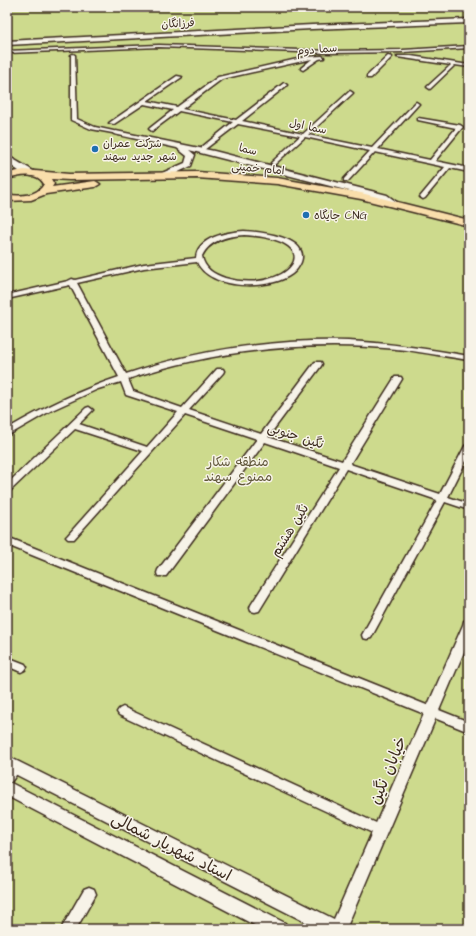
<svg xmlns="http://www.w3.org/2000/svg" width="476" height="936" font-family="'Architects Daughter','Playpen Sans Arabic',sans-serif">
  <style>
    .green { fill: #cdda8d; stroke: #848256 }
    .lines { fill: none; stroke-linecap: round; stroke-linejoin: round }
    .minor-casing { stroke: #3b2a1e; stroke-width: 3 }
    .tertiary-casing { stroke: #3b2a1e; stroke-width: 3 }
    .secondary-casing { stroke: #3b2a1e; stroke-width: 3 }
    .primary-casing { stroke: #3b2a1e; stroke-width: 3 }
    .minor { fill: #f7f3e8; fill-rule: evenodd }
    .tertiary { fill: #f7f3e8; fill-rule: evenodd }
    .secondary { fill: #f7f3e8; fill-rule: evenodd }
    .primary { fill: #f9deab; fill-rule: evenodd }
    .poi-dot { fill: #1f6fb2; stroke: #f7f3e8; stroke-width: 1.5 }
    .labels { text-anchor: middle; stroke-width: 3; stroke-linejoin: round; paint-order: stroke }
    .far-street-label { font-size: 11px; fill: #3b2a1e; stroke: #f7f3e8 }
    .far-poi-label { font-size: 11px; fill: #3b2a1e; stroke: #f7f3e8; text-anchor: start }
    .street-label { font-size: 13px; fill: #3b2a1e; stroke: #f7f3e8 }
    .park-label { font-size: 13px; fill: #60563a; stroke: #f7f3e8 }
    .near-street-label { font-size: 16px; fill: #3b2a1e; stroke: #f7f3e8 }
  </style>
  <rect width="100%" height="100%" fill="#ece1cb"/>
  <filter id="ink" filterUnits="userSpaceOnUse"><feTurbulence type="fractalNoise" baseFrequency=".025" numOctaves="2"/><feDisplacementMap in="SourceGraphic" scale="8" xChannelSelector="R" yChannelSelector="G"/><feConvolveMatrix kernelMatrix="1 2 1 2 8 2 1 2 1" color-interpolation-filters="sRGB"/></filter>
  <g filter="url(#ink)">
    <path class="green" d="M7 7H469V929H7Z"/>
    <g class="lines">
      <defs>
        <path id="minor" d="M159 45 329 51 403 50 469 46V48L403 52 329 53 159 47 7 53V51Z
          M73 54 75 55 77 119 95 127 118 132V134L91 129 71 120V55Z
          M322 56 324 57V58L319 59 303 70 301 69V68L312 59 222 79 182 109 236 120 284 83 287 85 286 86 242 121 303 134 350 91 353 93 352 94 308 135 372 148 416 102 419 104 418 105 378 149 430 160 456 128 418 120V118L460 125 463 127 462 128 435 161 469 168V172L450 168 425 198 423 199 420 197 445 167 375 152 348 181H344V179L370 151 305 137 274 165 271 163 272 162 300 136 238 124 204 150 202 149V147L233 122 179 111 152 131 149 129 150 128 173 110 144 104 114 124 109 123 177 76 182 77 147 101 177 107 218 77 306 57Z
          M388 56 392 57 371 78H367V76Z
          M397 56H411L469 65V67L455 65 430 89 427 87 428 86 451 65 397 57Z
          M244 231C260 232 310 237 301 262 299 267 296 271 292 274 270 291 209 290 197 262L144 268 77 283 126 374C196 350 274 339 348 341 389 343 429 349 469 356V360C448 357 427 353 406 350 314 340 217 349 128 379L133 391 182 408 217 369H223L224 371 223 373 189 410 261 434 315 362H321L322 364 321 366 268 437 342 461 395 377H401L402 379 350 464 440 494 465 446 469 443V455L448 497 469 504V510L445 502 371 638 367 639 363 638 362 635 437 500 346 469 259 611 255 612 251 611 250 608 251 605 339 467 265 442 166 576H158L157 573 158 570 257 439 185 415 74 539H68L66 537 68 535 143 451 75 429 10 491 7 492V484L86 408 89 407 93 410 79 424 147 447 178 412 126 395 121 382 98 389 52 410 7 436V429C43 408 80 390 119 377L70 285 7 299V295L68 281 72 279 75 280 144 264 196 258C197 237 228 232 244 231ZM244 235C336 240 286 296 225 278 214 274 204 269 202 256 210 240 227 236 244 235Z
          M7 537 469 722V732L7 545Z
          M7 657 25 664 27 667 25 670 21 672 7 666Z
          M123 707 385 827 387 831 385 835 381 837 377 835 119 715 117 712 119 709Z
          M16 762 20 763 22 767 11 782 7 783C7 774 5 766 16 762Z
          M89 887 94 889 96 894 76 929H61L84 889Z"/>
        <path id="tertiary" d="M116 131 214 151 387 195 398 203 394 205 381 199 189 150 195 155 191 166 168 177H162V173L185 163 187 156 177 148 114 134 113 133Z
          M469 620V640L346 929H319L7 770V756L334 919 463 625 464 621Z
          M7 781 285 923 287 929H262L7 796Z"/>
        <path id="secondary" d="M469 19V23L312 29 7 45V41L312 25Z
          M7 156C10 157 34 171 36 173L32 176 22 173 7 163Z"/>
        <path id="primary" d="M24 170 69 174 197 172 277 178 361 193 469 220V226L361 199 277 184 197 178 69 180 51 179 54 184 52 187 95 181 100 184 95 187 46 194 31 200 7 201V195C20 196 37 197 44 184 37 171 19 176 7 179V173Z"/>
      </defs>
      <use href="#minor" class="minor-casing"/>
      <use href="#tertiary" class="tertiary-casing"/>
      <use href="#secondary" class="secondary-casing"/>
      <use href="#primary" class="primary-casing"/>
      <use href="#minor" class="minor"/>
      <use href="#tertiary" class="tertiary"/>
      <use href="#secondary" class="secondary"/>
      <use href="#primary" class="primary"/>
    </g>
  </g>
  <g class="poi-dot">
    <circle cx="95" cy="149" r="4"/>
    <circle cx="306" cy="215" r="4"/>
  </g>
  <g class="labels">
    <g class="far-street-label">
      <text transform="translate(178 23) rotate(-3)" y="4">فرزانگان</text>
      <text transform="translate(317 49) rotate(-5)" y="4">سما دوم</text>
      <text transform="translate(308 126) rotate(12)" y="4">سما اول</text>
      <text transform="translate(248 149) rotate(14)" y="4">سما</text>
      <text transform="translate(258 168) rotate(5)" y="4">امام خمینی</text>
    </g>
    <g class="far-poi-label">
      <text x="103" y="147">شرکت عمران<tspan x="103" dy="13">شهر جدید سهند</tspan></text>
      <text x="314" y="219">جایگاه CNG</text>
    </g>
    <g class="street-label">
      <text transform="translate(296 435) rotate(18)" y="5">نگین جنوبی</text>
      <text transform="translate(289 530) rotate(-58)" y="5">نگین هشتم</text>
    </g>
    <g class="park-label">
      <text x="238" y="466">منطقه شکار<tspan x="238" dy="15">ممنوع سهند</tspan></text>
    </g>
    <g class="near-street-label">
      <text transform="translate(387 770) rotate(-67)" y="6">خیابان نگین</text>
      <text transform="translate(172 846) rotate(27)" y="6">استاد شهریار شمالی</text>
    </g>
  </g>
  <rect width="476" height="936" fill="none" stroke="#f7f3e8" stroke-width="24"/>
  <rect x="12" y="12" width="452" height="912" fill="none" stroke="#3b2a1e" stroke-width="1.5" filter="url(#ink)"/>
</svg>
